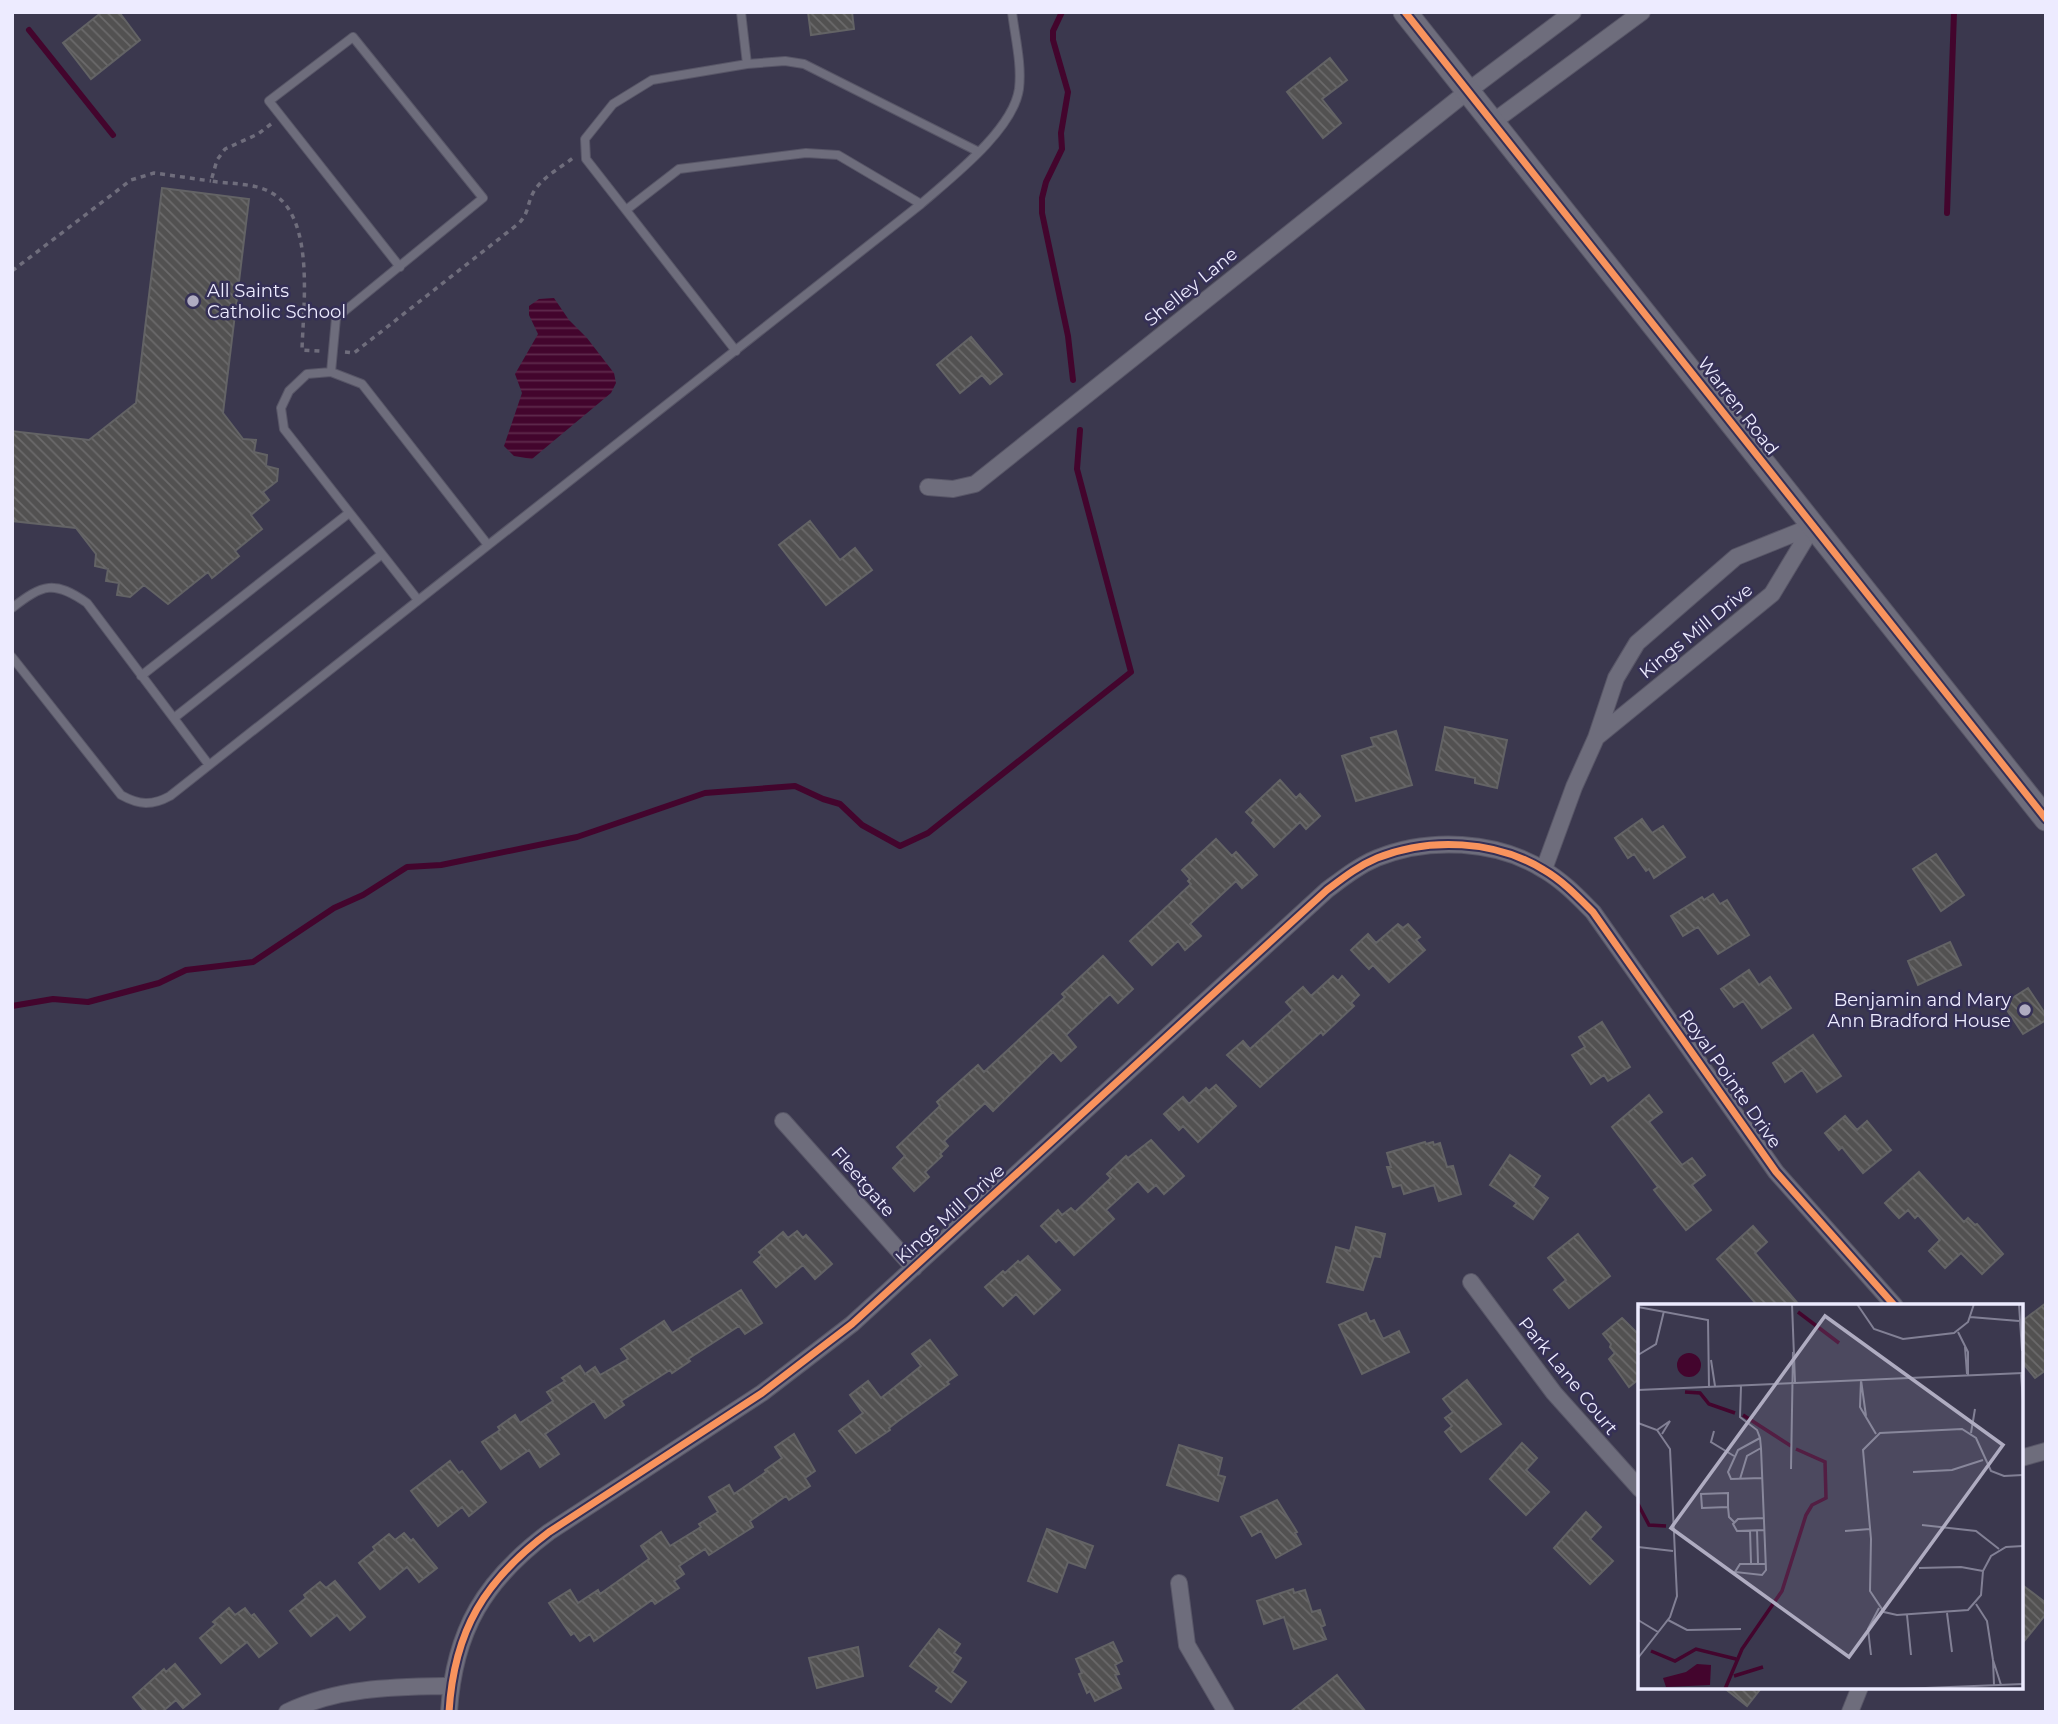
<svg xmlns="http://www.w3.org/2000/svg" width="2058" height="1724" font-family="Montserrat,sans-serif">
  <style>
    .water { fill: url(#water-rules) }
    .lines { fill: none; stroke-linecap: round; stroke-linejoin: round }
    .stream { stroke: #43052d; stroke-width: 6 }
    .building { fill: url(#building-back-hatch); stroke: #636365; stroke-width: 2 }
    .lane-casing { stroke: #585667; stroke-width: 10 }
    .street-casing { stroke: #585667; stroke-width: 18 }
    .secondary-casing { stroke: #585667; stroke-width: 25 }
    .path { stroke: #6f6d7c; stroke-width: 3.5; stroke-dasharray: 5 5; stroke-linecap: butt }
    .lane { stroke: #6e6d7c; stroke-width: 8 }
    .street { stroke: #6e6d7c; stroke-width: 16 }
    .secondary { stroke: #6e6d7c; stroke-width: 23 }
    .cycleway-casing { stroke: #353056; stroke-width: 11 }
    .cycleway { stroke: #f8935d; stroke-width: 7 }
    .poi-dot { fill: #afacc1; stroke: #353056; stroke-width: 2.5 }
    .labels { text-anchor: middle; stroke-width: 5; stroke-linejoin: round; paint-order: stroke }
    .street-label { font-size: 18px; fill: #edebff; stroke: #353056 }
    .poi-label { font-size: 18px; fill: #edebff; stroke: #353056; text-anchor: start }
    .inset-river { fill: none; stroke: #43052d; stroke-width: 3.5 }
    .inset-road { fill: none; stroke: #828095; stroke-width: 2 }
    .view { fill: #afacc1; fill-opacity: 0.15; stroke: #afacc1; stroke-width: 3.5 }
    .inset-edge { fill: none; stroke: #edebff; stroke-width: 3.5 }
  </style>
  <defs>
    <pattern id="water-rules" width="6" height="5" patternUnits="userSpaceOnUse" patternTransform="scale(1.75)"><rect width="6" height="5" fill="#43052d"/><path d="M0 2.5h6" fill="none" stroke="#5e2a4c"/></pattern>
    <pattern id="building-back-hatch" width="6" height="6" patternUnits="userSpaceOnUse" patternTransform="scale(1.75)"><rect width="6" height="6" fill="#525151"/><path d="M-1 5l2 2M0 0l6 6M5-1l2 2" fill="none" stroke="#6b6a6b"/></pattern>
  </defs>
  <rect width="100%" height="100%" fill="#3b384e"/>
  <path class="water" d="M554 298 569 320 587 338 614 373 616 383 611 393 532 459 514 456 504 446 522 393 515 374 538 334 529 315V306L539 299Z"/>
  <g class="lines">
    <path class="stream" d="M1062 12 1053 31V40L1068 92 1061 133 1062 149 1046 182 1042 198V213L1068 336 1073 380
      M29 30 113 135
      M1947 213 1954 12
      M12 1006 53 999 88 1002 159 983 186 970 253 962 334 908 363 895 407 867 441 865 577 837 705 793 795 786 823 799 840 804 862 825 900 846 928 833 1131 672 1077 469 1080 430"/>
  </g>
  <path class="building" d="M102 12H119L140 40 91 79 63 43Z
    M808 12H852L854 29 811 35Z
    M1330 58 1347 80 1322 99 1341 123 1323 138 1287 92Z
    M162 188 249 199 223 413 243 439 256 440 254 452 267 455 266 466 278 469 277 481 263 492 269 500 251 515 262 529 235 551 239 556 212 578 208 572 168 604 144 585 130 597 117 595 119 583 106 581 108 569 95 566 96 554 76 528 12 521V431L89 440 136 403Z
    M971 337 1002 374 990 384 982 375 960 393 937 365Z
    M810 521 840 560 855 548 872 570 826 605 779 545Z
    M1445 727 1507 740 1497 788 1475 783V778L1436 770Z
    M1396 731 1412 785 1356 801 1342 756 1374 746 1371 738Z
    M1280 780 1296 798 1300 794 1320 816 1306 829 1300 822 1274 847 1252 823 1254 820 1246 812Z
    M1642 819 1652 833 1663 826 1685 857 1654 878 1649 869 1646 871 1634 854 1628 858 1615 838Z
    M1216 839 1232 856 1236 852 1257 875 1242 888 1236 881 1190 924 1201 936 1185 950 1178 941 1152 965 1130 941 1191 884 1188 881 1190 879 1182 870Z
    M1936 854 1964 895 1941 911 1913 869Z
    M1713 894 1720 904 1727 900 1749 935 1718 954 1698 927 1683 936 1671 916 1702 897 1704 900Z
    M1398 924 1403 928 1408 924 1420 937 1416 940 1425 950 1389 982 1373 965 1369 969 1351 950 1368 934 1376 943Z
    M1950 942 1961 965 1918 985 1908 961Z
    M1103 956 1133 989 1118 1003 1110 994 1066 1035 1076 1047 1061 1061 1053 1052 993 1111 985 1103 944 1141 948 1146 940 1154 942 1156 925 1172 929 1177 914 1191 893 1168 905 1156 897 1147 940 1106 937 1102 978 1065 984 1072 1065 997 1062 994Z
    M1749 970 1759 985 1770 977 1791 1008 1762 1028 1743 1001 1734 1007 1721 989Z
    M1333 976 1338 981 1342 976 1359 995 1351 1003 1354 1006 1323 1035 1321 1032 1260 1087 1227 1055 1243 1041 1250 1049 1293 1010 1286 1002 1303 987 1311 996Z
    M2028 988 2046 1015V1020L2023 1034 2003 1004Z
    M1602 1022 1630 1067 1608 1081 1604 1075 1591 1084 1572 1055 1585 1047 1579 1037Z
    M1813 1035 1841 1076 1817 1092 1802 1070 1785 1082 1773 1063Z
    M1216 1085 1236 1106 1198 1142 1183 1126 1179 1130 1164 1114 1183 1097 1189 1104 1206 1088 1209 1091Z
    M1649 1095 1662 1112 1649 1122 1682 1165 1692 1158 1705 1175 1692 1185 1711 1210 1686 1230 1654 1190 1658 1187 1612 1127Z
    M1845 1116 1857 1130 1867 1121 1891 1150 1863 1173 1842 1147 1839 1150 1825 1133Z
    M1151 1140 1184 1176 1164 1194 1156 1185 1148 1192 1138 1181 1106 1210 1114 1219 1074 1255 1059 1239 1056 1242 1041 1226 1058 1210 1062 1215 1071 1208 1075 1212 1111 1178 1107 1174 1126 1156 1128 1158Z
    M1425 1142 1426 1144 1433 1142 1434 1145 1440 1143 1447 1167 1453 1166 1461 1194 1439 1201 1434 1185 1404 1194 1401 1185 1393 1187 1387 1167H1391L1387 1153Z
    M1510 1155 1540 1176 1533 1187 1548 1198 1533 1219 1514 1206 1517 1203 1490 1185Z
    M1919 1172 1964 1222 1968 1218 1975 1225 1977 1224 2003 1254 1982 1274 1961 1253 1945 1268 1929 1251 1940 1240 1918 1215 1915 1218 1908 1210 1899 1218 1885 1203Z
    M1753 1226 1767 1242 1755 1253 1800 1306H1758L1717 1259Z
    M1356 1227 1385 1234 1380 1257 1374 1256 1363 1290 1327 1282 1336 1247 1350 1251Z
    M797 1231 803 1238 806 1235 832 1264 815 1279 803 1265 776 1287 754 1262 762 1255 759 1252 783 1232 788 1238Z
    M1578 1234 1610 1276 1569 1308 1554 1290 1566 1280 1548 1258Z
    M1028 1256 1060 1290 1034 1314 1016 1294 1003 1306 985 1287 1003 1271 1005 1273 1018 1261 1020 1263Z
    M741 1290 762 1323 745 1334 739 1326 688 1359 690 1361 672 1373 670 1370 621 1401 624 1405 605 1418 594 1401 545 1434 559 1454 540 1467 529 1450 501 1469 482 1442 500 1430 498 1427 515 1415 520 1423 553 1401 547 1392 565 1381 562 1378 580 1366 585 1374 595 1367 600 1375 628 1359 621 1349 664 1321 672 1333Z
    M2046 1303V1370L2035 1378 2021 1361V1322Z
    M1366 1313 1370 1322 1374 1320 1383 1339 1399 1331 1409 1352 1362 1374 1339 1325Z
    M1622 1318 1640 1336V1378L1629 1387 1609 1359 1615 1353 1610 1347 1611 1344 1603 1334Z
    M930 1340 957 1375 947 1382 949 1384 898 1421 889 1428 890 1430 856 1453 839 1431 863 1413 850 1395 868 1381 881 1398 921 1366 912 1354Z
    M1467 1380 1501 1424 1461 1452 1445 1432 1452 1426 1445 1418 1453 1412 1443 1399Z
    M794 1434 815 1471 805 1478 810 1486 789 1500 786 1496 750 1521 753 1527 709 1555 705 1549 679 1566 684 1574 674 1581 679 1588 655 1604 652 1600 594 1641 590 1634 580 1641 574 1633 571 1635 549 1603 570 1590 578 1603 598 1590 600 1594 649 1559 641 1546 661 1532 670 1546 701 1527 699 1524 718 1512 709 1497 729 1485 734 1494 766 1472 765 1470 782 1458 775 1447Z
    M1522 1443 1537 1458 1526 1470 1549 1492 1526 1515 1490 1479Z
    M1179 1445 1222 1458 1218 1475 1225 1477 1218 1501 1167 1485Z
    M450 1461 459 1473 462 1471 486 1502 469 1516 462 1507 438 1526 411 1491Z
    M1277 1500 1297 1532 1295 1533 1301 1544 1276 1558 1261 1531 1252 1536 1241 1517Z
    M1586 1512 1601 1527 1590 1539 1613 1561 1590 1584 1554 1548Z
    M1047 1529 1093 1546 1085 1568 1068 1562 1057 1592 1028 1581Z
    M404 1533 411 1541 413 1539 437 1568 419 1582 407 1567 380 1589 359 1563 375 1550 373 1547 389 1534 395 1540Z
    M335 1581 365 1617 350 1630 337 1615 311 1636 290 1611 306 1598 304 1595 320 1582 326 1588Z
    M2021 1584 2046 1603V1614L2021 1645Z
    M1293 1589 1294 1593 1305 1590 1312 1612 1320 1610 1325 1625 1321 1627 1326 1639 1294 1649 1284 1617 1264 1624 1257 1601Z
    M229 1608 235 1615 245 1608 251 1616 254 1614 277 1643 259 1657 247 1642 221 1663 200 1638 216 1624 213 1622Z
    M939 1629 960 1644 954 1653 961 1658 952 1672 966 1682 951 1702 936 1691 939 1687 910 1666Z
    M1113 1642 1122 1661 1115 1665 1119 1674 1115 1675 1121 1688 1095 1701 1090 1691 1087 1693 1079 1674 1082 1673 1076 1659Z
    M858 1647 863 1676 817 1688 809 1658Z
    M175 1664 200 1694 183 1708 176 1700 162 1712H145L133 1697 164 1669 166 1672Z
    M1337 1675 1366 1712H1290Z
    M1723 1687H1762L1747 1706Z"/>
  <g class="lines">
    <defs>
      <path id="lane" d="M741 12 747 64
        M626 210 679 169 806 153 838 155 921 204
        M736 351 586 159 585 139 613 104 652 80 747 64 785 61 804 64 979 152
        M331 372 336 318 483 198 353 37 269 101 400 267
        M418 600 284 429 281 408 289 391 307 374 331 372 362 384 488 545
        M12 608C43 584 54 580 87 603L209 765
        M12 657 121 795C139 805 152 806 170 796L921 204C952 177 1013 130 1019 89 1022 64 1015 37 1012 12
        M141 676 349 513
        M174 718 382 554"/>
      <path id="street" d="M1493 122 1642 12
        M928 487 953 489 975 484 1468 91 1573 12
        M1598 736 1772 594 1813 526
        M1544 869 1574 787 1596 738 1616 678 1637 643 1736 557 1813 526
        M783 1121 914 1268
        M1471 1282 1554 1393 1640 1489
        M2021 1458 2046 1451
        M1179 1583 1187 1645 1226 1712
        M287 1712C339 1687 394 1687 450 1686
        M449 1712C454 1630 485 1580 549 1532L762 1393 852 1324 1327 890C1343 878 1358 866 1377 858 1429 837 1496 840 1544 870 1563 881 1578 897 1593 912L1776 1172 1895 1306
        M1850 1712 1860 1687"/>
      <path id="secondary" d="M1405 12 2046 819"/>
    </defs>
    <use href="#lane" class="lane-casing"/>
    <use href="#street" class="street-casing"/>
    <use href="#secondary" class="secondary-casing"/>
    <path class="path" d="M271 124 258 134 225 149 217 160 211 181C229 184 254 183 270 192 316 215 303 307 302 350L320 351
      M12 271 131 180 154 173 211 181
      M345 352 354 353 518 224C529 214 527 204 533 193 541 178 560 168 573 158"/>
    <use href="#lane" class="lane"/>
    <use href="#street" class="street"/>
    <use href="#secondary" class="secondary"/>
    <defs>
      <path id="cycleway" d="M1405 12 2046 819
        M449 1712C454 1630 485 1580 549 1532L762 1393 852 1324 1327 890C1343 878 1358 866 1377 858 1429 837 1496 840 1544 870 1563 881 1578 897 1593 912L1776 1172 1895 1306"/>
    </defs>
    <use href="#cycleway" class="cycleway-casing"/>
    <use href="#cycleway" class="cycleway"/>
  </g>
  <g class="poi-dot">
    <circle cx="193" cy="301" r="7"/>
    <circle cx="2025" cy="1010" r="7"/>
  </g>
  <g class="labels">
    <g class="street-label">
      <text transform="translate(1191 287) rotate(-39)" y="6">Shelley Lane</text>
      <text transform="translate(1738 406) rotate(52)" y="6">Warren Road</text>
      <text transform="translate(1696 631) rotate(-39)" y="6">Kings Mill Drive</text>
      <text transform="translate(1730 1079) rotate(55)" y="6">Royal Pointe Drive</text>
      <text transform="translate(863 1182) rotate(49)" y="6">Fleetgate</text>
      <text transform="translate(950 1214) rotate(-42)" y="6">Kings Mill Drive</text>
      <text transform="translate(1568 1376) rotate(51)" y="6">Park Lane Court</text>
    </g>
    <g class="poi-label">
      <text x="207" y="297">All Saints<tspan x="207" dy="21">Catholic School</tspan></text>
      <text x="2011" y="1006" text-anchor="end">Benjamin and Mary<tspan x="2011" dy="21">Ann Bradford House</tspan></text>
    </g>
  </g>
  <g transform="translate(1638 1304)">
    <rect width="385" height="385" fill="#3b384e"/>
    <path d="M39 61a12 12 0 1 1 24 0a12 12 0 1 1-24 0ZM59 360 73 361 72 381 28 383 25 374 48 368Z" fill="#43052d"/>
    <path class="inset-river" d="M160 8 201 39M47 88 62 89 71 100 97 109M105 111 153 142M0 200 11 221 28 222M13 347 37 357 58 345 98 355M96 372 125 363M87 385 104 345 144 287 168 211 174 201 188 194 187 158 158 145"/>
    <path class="inset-road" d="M154 0 157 78M219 0 236 25 265 35 316 29 330 18 336 0M381 0 384 47M0 3 70 16 71 83M332 13 381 17M320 28 330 48V72M327 43 329 70M0 51 18 40 26 7M73 56 77 82M383 69 385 98M223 76 222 103 238 130M223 76 228 112M103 82 102 113 119 126 122 134 123 144 128 266 124 271 97 268 102 260H128M0 86 385 69M0 119 19 126 32 145 39 292 32 313 0 354M19 126 32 117 24 130M76 127 73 138 96 152M333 129 337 105M122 134 100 146 90 168 93 175 124 174M153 165 155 48M275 168 314 166 345 156M385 171 366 172 353 167 338 134 324 125 242 129 225 146 233 235 232 287 246 308 259 311 330 306 343 291 345 267 353 252 368 243 385 242M102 175 109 152 123 144M90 203 64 204 63 190 90 189V203L91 213 96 218M126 214 100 215 95 220 99 227 126 226M284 221 338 227 361 245M112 226 113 259M119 226 120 259M207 227 232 225M0 243 35 247M281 264 323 263 345 267M338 300 349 317 355 356M309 309 314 348M269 311 273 351M0 316 20 328M30 316 49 326 103 325M233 351 230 325 241 304M356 381 355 356 363 381M263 385 385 380"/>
    <path class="view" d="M187 12 365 141 211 353 33 224Z"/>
    <rect width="385" height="385" class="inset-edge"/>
  </g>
  <rect width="2058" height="1724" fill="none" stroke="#edebff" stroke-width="28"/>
</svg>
